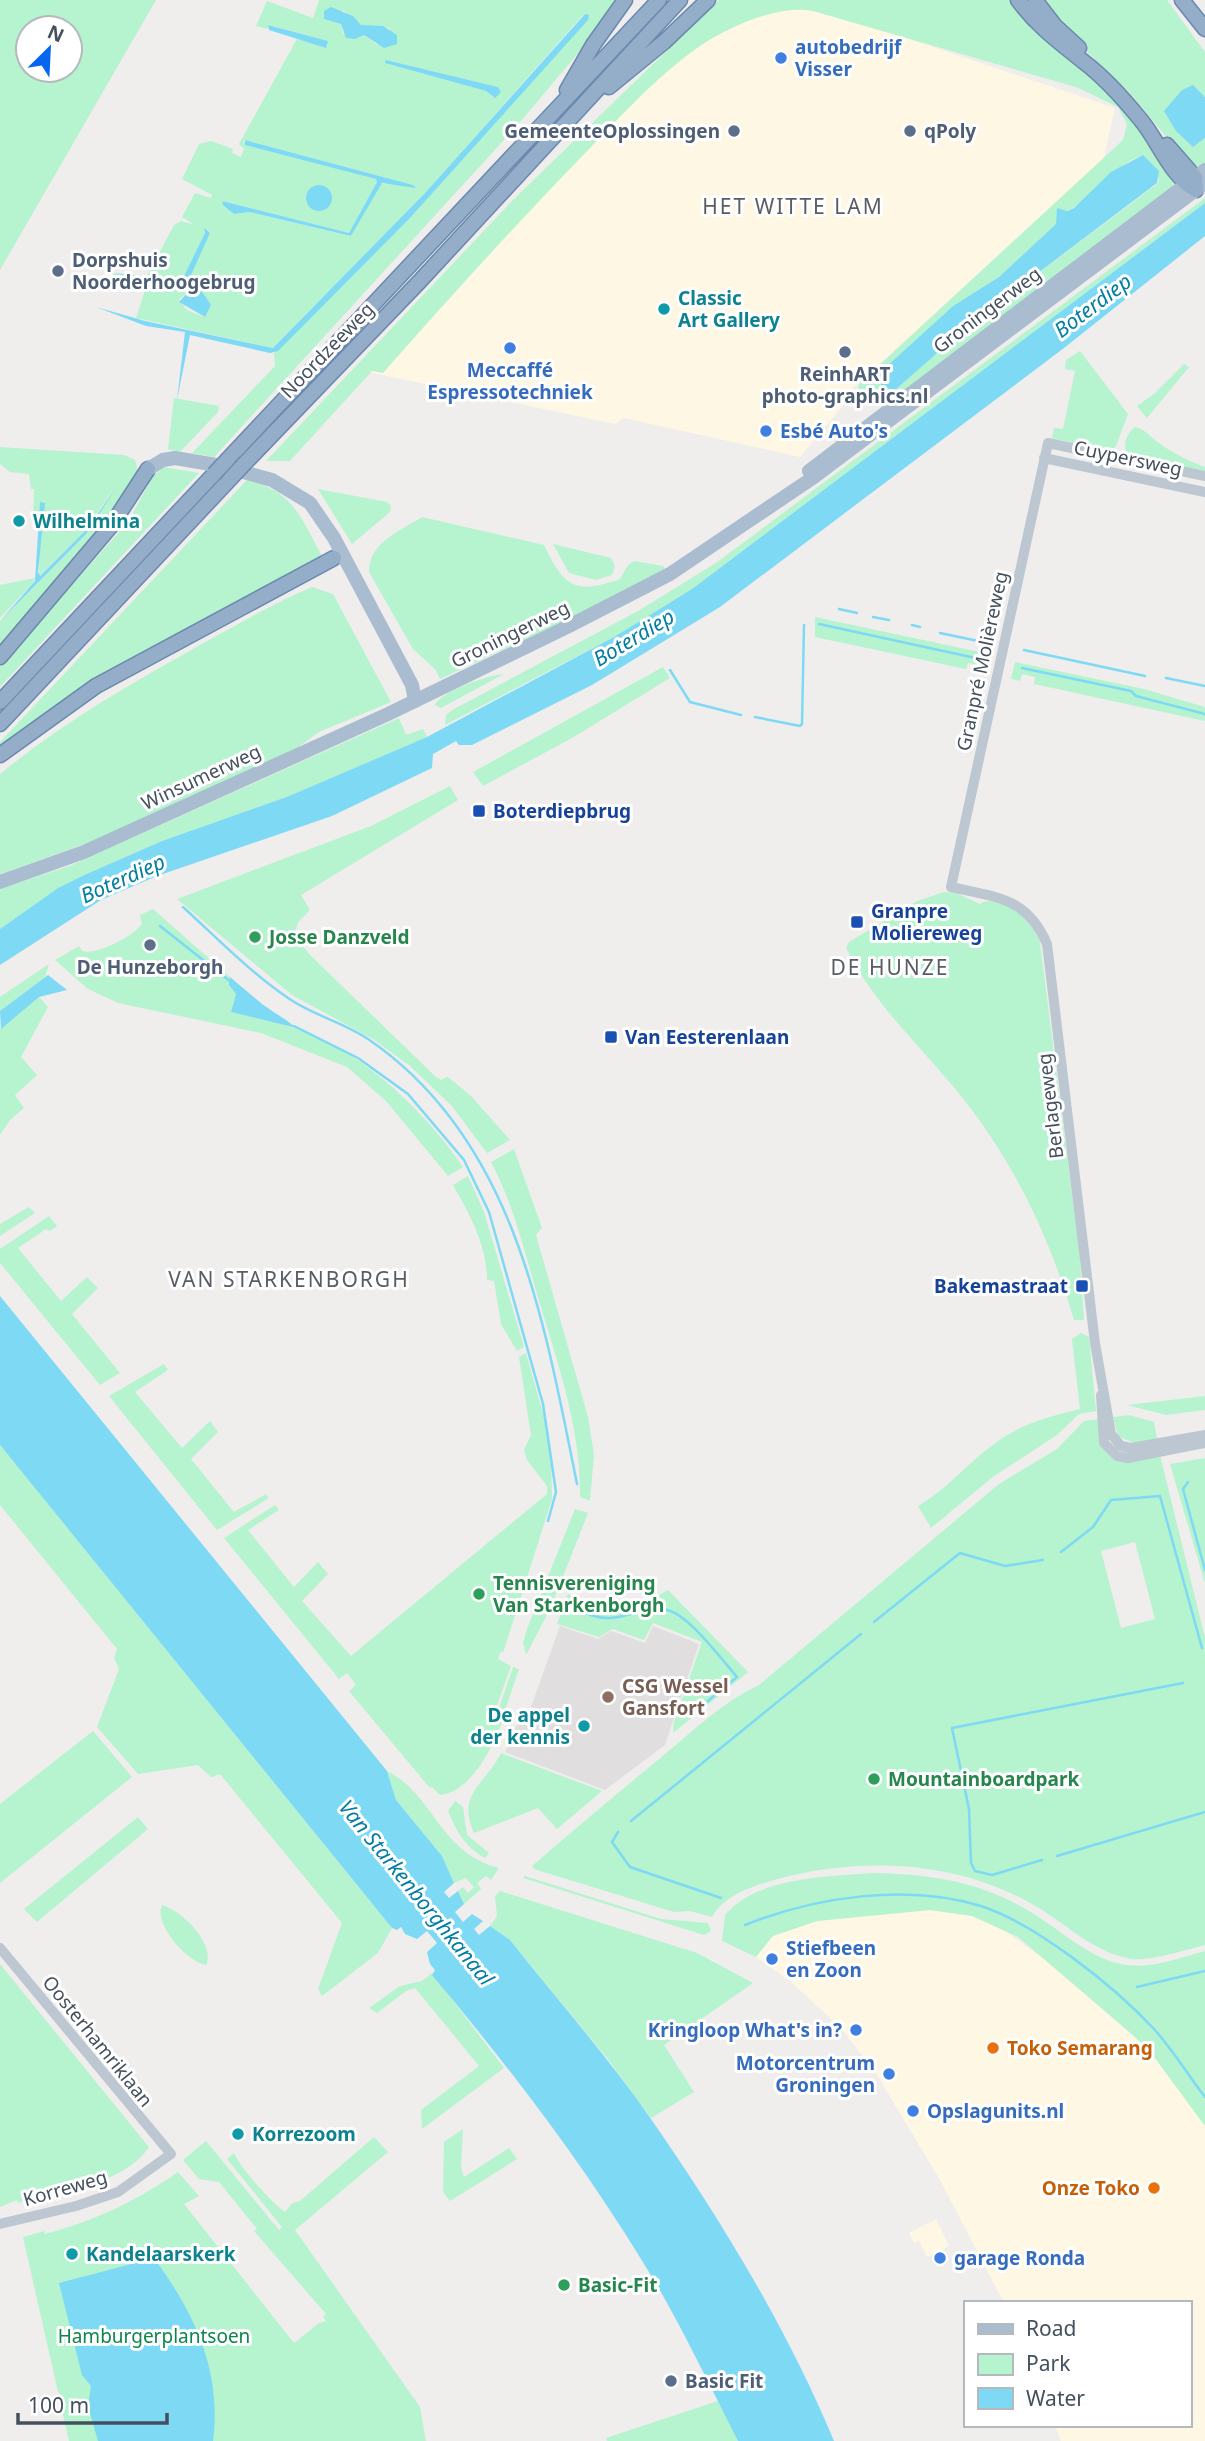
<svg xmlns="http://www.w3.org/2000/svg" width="1205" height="2441" font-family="'Noto Sans',sans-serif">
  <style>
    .commercial { fill: #fef7e4 }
    .education { fill: #e1dedf }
    .green { fill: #b6f3cf; fill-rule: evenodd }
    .water { fill: #7ed9f5 }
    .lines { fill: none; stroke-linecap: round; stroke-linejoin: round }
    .stream { stroke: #7ed9f5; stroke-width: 2.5 }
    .trunk-casing { stroke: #6a89ae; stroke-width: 17 }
    .tertiary { stroke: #bcc7d1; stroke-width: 10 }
    .primary { stroke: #aabcd0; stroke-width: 14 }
    .trunk { stroke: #94adc9; stroke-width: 14 }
    .trunk-bridge-casing { stroke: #6a89ae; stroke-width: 17; stroke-linecap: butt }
    .trunk-bridge { stroke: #94adc9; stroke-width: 14 }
    .shop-dot { fill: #3f7fe0; stroke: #fff; stroke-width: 2.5 }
    .service-dot { fill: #5c6f8a; stroke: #fff; stroke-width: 2.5 }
    .culture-dot { fill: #0f9aa8; stroke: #fff; stroke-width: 2.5 }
    .transit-dot { fill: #1a4fb4; stroke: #fff; stroke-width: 2.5 }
    .leisure-dot { fill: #2e9e5b; stroke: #fff; stroke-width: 2.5 }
    .education-dot { fill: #8d6e63; stroke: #fff; stroke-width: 2.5 }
    .food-dot { fill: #e8710a; stroke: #fff; stroke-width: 2.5 }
    .labels { text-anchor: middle; stroke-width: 6; stroke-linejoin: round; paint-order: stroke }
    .shop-label { font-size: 19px; font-weight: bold; fill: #366cbe; stroke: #fff; text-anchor: start }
    .service-label { font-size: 19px; font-weight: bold; fill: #4e5e75; stroke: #fff; text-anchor: start }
    .culture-label { font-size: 19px; font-weight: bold; fill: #0d838f; stroke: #fff; text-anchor: start }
    .street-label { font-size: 19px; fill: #44505d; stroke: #fff }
    .transit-label { font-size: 19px; font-weight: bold; fill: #164399; stroke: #fff; text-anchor: start }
    .leisure-label { font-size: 19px; font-weight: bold; fill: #27864d; stroke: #fff; text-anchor: start }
    .education-label { font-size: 19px; font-weight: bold; fill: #785e54; stroke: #fff; text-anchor: start }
    .food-label { font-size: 19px; font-weight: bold; fill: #c56008; stroke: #fff; text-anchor: start }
    .park-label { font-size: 19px; fill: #0d864d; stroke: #fff }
    .neighbourhood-label { font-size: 21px; letter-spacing: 2px; fill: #595d63; stroke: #fff }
    .water-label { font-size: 21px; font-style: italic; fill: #027da3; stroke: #fff }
  </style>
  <rect width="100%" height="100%" fill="#f0eded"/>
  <path class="commercial" d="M760 0H793L1115 108 1104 158 852 389 841 408 800 457 624 418 615 424 368 372 696 30Z
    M930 1910 972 1916 1003 1930 1057 1968 1149 2050 1205 2126V2441H1061L1055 2425H1189V2303H1004L940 2180 877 2075 841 2028 789 1980 756 1957 773 1936 817 1921Z
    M936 2219 949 2246 927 2257 919 2241 914 2243 909 2233Z"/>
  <path class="education" d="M560 1626 598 1639 611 1631 645 1643 653 1626 699 1644 665 1745 605 1790 505 1752 516 1726 526 1721Z"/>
  <path class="green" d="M0 0H156L0 270ZM28 28H70V70H28Z
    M319 0H617L591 38 514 129 214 457 192 453 275 366 274 353 410 218 589 16 585 14 582 16 425 193 273 348 136 318 146 287 112 277 113 273 186 287 188 291 179 300 187 310 204 317 211 305 192 279 191 272 210 232 203 231 205 233 182 280 146 278 174 225 181 221 195 225 182 217 195 193 211 198 212 195 182 179 199 144 211 141 233 149 232 153 241 157 244 149 239 144 297 39 326 47 327 41 269 25 267 29 256 26 267 1 313 18ZM324 11H344L361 25 390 28 377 45 364 35 343 33 341 24 324 19ZM386 60 498 87 501 92 493 97 486 91 386 63ZM245 140 413 185 381 184 351 236 250 212 234 214 222 201 349 233 377 182 376 179 243 142ZM314 186 324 187 330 192 325 209 314 210 306 202V194Z
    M719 0H1010C1032 39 1074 57 1105 87 1119 101 1176 165 1174 182 1173 186 1171 189 1170 192L890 403 858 392 859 384 1123 140 1127 124 1118 107 1076 87 813 11C780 4 731 26 703 44 660 73 625 112 589 149 518 222 450 297 383 373L372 371 290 461H266L514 199ZM1143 155 1159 179 1157 184 968 326 894 391 881 385 876 376 953 306 999 277 1056 224 1059 213C1092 206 1109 166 1143 155Z
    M1040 0H1167L1205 52V97L1193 86V147L1205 138V163L1199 166 1187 162 1129 92 1062 28Z
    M1205 198V203L692 589 614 637 445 725 446 715 454 709 638 611 716 563Z
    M1080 351 1128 414 1116 446 1110 452 1052 438 1054 428 1063 429 1075 371 1065 369 1066 360Z
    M1184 364 1189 367 1147 418 1137 406 1155 393Z
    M174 398 219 406 218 412 180 452 168 449Z
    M1135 427C1145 429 1150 437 1159 443 1173 453 1189 461 1205 467V472L1128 455C1122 445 1126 434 1135 427Z
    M0 447 124 455 135 460 138 471 128 495 0 651V621L86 534 113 489 86 530 39 576 40 502 38 531 33 526 34 489H31L29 474 10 472 0 464Z
    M164 467 199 473 0 687V666L128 522 153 476Z
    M247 480C294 491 302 520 323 558L0 747V742Z
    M318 489 387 502 391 506 390 512 352 544Z
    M422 517 544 545C564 587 575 595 620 579L628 565 634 561 663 566 665 569 576 616 440 679 436 670 413 649 369 572C369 542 399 532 422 517Z
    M553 544 611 558 615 566 612 575 596 580 569 573Z
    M35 578 33 583 0 618V585Z
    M312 587 333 594 391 702 319 732 297 748 105 837 0 874V774C62 723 132 683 202 644 238 624 274 603 312 587Z
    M815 617 989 654 984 674 980 673 981 665 968 663 966 669 815 637Z
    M1015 662 1144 689 1205 707V721L1034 684 1035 677 1022 674 1020 681 1011 679Z
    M663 667 670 678 572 738 483 786 473 772Z
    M504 674 441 708 435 705C441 691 489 675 504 674Z
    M399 718 406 735 423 729 427 737 289 796 162 841 82 876 58 888 0 929V889L72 865Z
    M450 786 458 800 301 895 310 910 298 922 295 933 308 953 436 1077 441 1080 448 1077 471 1096 510 1140 487 1153 452 1106 410 1066 373 1039 292 995 177 899 371 826Z
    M944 892 956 893 980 904C1000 891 1031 920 1040 942L1080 1258 1084 1320H1074C1050 1238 1014 1162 961 1096 921 1046 875 1006 846 948L849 942 917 901Z
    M153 909 230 977 229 985 236 994 231 1012C252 1017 274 1021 295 1028 360 1049 426 1112 463 1167L448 1176 386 1101 347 1067 261 1033 118 1003 88 989 55 960 79 946 82 951C95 956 134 936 142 924L140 915Z
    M49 964 45 977 0 1011V997Z
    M39 997 48 1007 21 1057 37 1075 15 1095 24 1108 10 1120 0 1135V1028Z
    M514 1149 542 1228 536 1235 588 1417 594 1455 590 1501 580 1497C581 1427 557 1361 537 1294 524 1250 513 1203 491 1162Z
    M468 1176 484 1212 524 1347 517 1351 501 1324 494 1281 487 1280C487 1245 470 1215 453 1185Z
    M29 1207 35 1213 0 1236V1224Z
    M49 1216 57 1226 50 1231 46 1229 18 1248 61 1301 87 1277 98 1288 72 1314 120 1373 100 1385 0 1263V1249Z
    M1081 1333 1089 1337 1096 1411 1079 1414 1057 1435 994 1476 931 1528 918 1506C947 1489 964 1467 990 1447 1017 1425 1047 1417 1080 1409L1072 1339Z
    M526 1353 545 1420 551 1459 552 1499 503 1653 501 1651 498 1659 511 1666 495 1711 494 1716 502 1722C493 1747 470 1793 440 1795L432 1787 430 1788 349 1691 356 1685 347 1673 339 1679 224 1538 275 1505 279 1510 248 1530 294 1587 318 1562 328 1574 302 1601 351 1656 547 1494V1486L527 1460 524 1450 531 1435 519 1357Z
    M164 1364 168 1370 135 1392 182 1448 210 1421 218 1432 191 1459 234 1512 266 1494 269 1498 217 1530 109 1396Z
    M1205 1396V1410L1166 1415 1127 1405Z
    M1129 1415 1154 1422 1157 1439 1134 1443 1118 1436 1113 1417Z
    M1098 1419 1100 1446 1115 1461 1160 1455 1205 1638V1945C1185 1950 1151 1961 1132 1959 1097 1954 1068 1926 1039 1908 963 1862 870 1856 785 1877 760 1884 726 1892 712 1917L690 1911 674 1912 534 1869 532 1866C576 1828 620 1791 664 1755 694 1730 723 1702 759 1685L999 1484 1057 1449 1084 1421ZM1135 1542 1155 1619 1121 1628 1101 1551Z
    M0 1445 392 1928 378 1953 322 1996 318 1989 342 1923 220 1774 211 1777 198 1765 138 1774 97 1727 119 1669 114 1658 117 1649 0 1505Z
    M1205 1458V1583L1170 1464Z
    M575 1509 588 1513 551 1607 526 1655 523 1643 527 1629Z
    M668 1590 748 1672 673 1733 674 1722 702 1642 653 1623 644 1640 613 1629 599 1637 557 1624 568 1594C608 1614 629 1612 668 1590Z
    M513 1667 519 1669 502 1719 498 1711Z
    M93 1731 132 1777 0 1883V1804Z
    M501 1753 602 1791 557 1829 538 1808 474 1833C456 1793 486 1784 501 1753Z
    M387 1771C435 1795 438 1852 499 1868L491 1880 486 1876 477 1883 481 1889 464 1904 458 1891 463 1887 468 1893 474 1887 466 1878 454 1883 442 1856 396 1800Z
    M455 1801 463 1807 467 1835 489 1853 485 1858C465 1847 457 1832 448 1811Z
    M138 1817 148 1829 37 1922 24 1909Z
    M871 1873C929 1874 979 1881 1029 1911 1058 1928 1089 1958 1121 1964 1149 1970 1179 1958 1205 1951V2126L1149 2050 1127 2030 1018 1937 972 1916 930 1910 817 1921 773 1936 756 1957 722 1941 725 1915C757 1877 825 1877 871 1873Z
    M525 1876 661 1919 708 1923 711 1931 704 1935 523 1878Z
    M500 1891 697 1953 753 1983 664 2045 694 2092 651 2118 607 2058 510 1940 490 1926 497 1916 495 1896Z
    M162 1905C181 1910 216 1944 206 1965 187 1962 153 1924 162 1905Z
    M0 1964 149 2147C125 2184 57 2193 18 2203L17 2200 0 2207Z
    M432 1973 504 2068 422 2129 421 2110 479 2066 415 1988 406 1991 377 2013 369 2008 400 1986 422 1981Z
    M463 2129 461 2167 464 2177 509 2148 517 2159 450 2201 443 2192 444 2142Z
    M374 2137 388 2152 295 2230 420 2407 426 2441H69L60 2402 64 2397 58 2392 23 2237 44 2231 45 2234C94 2221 135 2202 178 2172L199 2196 184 2204 294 2343 319 2323 326 2321 323 2317 326 2314 254 2231 257 2229 219 2182 199 2179 183 2160 206 2141 279 2230 282 2227 227 2159 234 2153C241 2169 271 2202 285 2212L292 2203 300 2201Z
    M718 2401 738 2441H607L606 2438Z"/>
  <path class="water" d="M331 7 353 16 361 25 383 26 397 35V44L384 48 364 35 355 39 346 38 341 24 324 19V11Z
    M585 14 589 15 588 20 410 218 278 351 270 353 190 335 177 400 185 332 146 326 96 307 145 321 273 348 425 193Z
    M268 25 328 41 326 48 269 30Z
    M386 60 498 87 501 92 495 98 486 91 385 63Z
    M1193 85 1205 97V138L1193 147 1176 131 1164 111 1182 90Z
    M245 140 413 185 416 188 382 183 351 236 250 212 234 214 223 205 222 201 349 233 377 182 376 179 245 145Z
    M1143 155 1159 171 1157 183 968 326 894 391 881 385 876 376 953 306 999 277 1056 224 1057 208 1067 211 1074 208 1111 172Z
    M306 198a13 13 0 1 1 26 0a13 13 0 1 1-26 0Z
    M1205 203V236L1064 348 720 607 592 685 472 745H459L456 741 433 754 432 768 332 816 157 876 101 900 0 965V929L58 888 82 876 162 841 289 796 427 737 614 637 692 589Z
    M204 228 210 233 191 275 211 305 205 317 179 302 188 292 186 287 113 273 182 280 205 233Z
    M116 488 86 534 0 621 35 581 40 502 45 503 38 572 40 576 86 530Z
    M48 975 67 990 39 997 1 1029 0 1011Z
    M230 977 262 1004 297 1028 231 1012 236 994 229 985Z
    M0 1296 387 1771 396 1800 442 1856 454 1883 444 1892 449 1898 458 1891 464 1904 455 1912 463 1922 472 1914 483 1921 474 1929 479 1935 490 1926 510 1940C557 1999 608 2057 651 2119 721 2220 787 2328 834 2441H738C713 2392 689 2342 662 2294 597 2182 516 2075 432 1975L435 1970 430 1964 427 1952 437 1943 427 1931 417 1939 405 1934 401 1927 397 1930 392 1928 0 1445Z
    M154 2258C195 2314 222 2371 213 2441H98L88 2406 91 2386 82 2375 59 2283Z"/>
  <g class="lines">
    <path class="stream" d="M839 609 857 613
      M873 617 889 620
      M819 624 980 659
      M912 625 920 627
      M940 633 983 642
      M1024 650 1145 676
      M1022 668 1131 691 1136 696 1205 714
      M670 670 690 702 741 715
      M1166 678 1205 686
      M755 717 800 726 802 724 804 625
      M183 907C217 938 250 972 288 998 312 1015 343 1022 368 1039 515 1139 544 1321 577 1484
      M160 926 231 982
      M276 1015 288 1023
      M294 1026 358 1058 408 1094 464 1160 489 1212 543 1404 556 1492 548 1521
      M1188 1482 1183 1489 1205 1570
      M1061 1552 1093 1527 1111 1500 1160 1496 1202 1648
      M583 1612C619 1629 636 1604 667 1610 688 1614 722 1660 737 1677L692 1714
      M874 1622 960 1553 1005 1566 1043 1560
      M631 1821 861 1634
      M618 1832 612 1842 630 1867 721 1898
      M1057 1856 1205 1812
      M1042 1860 992 1875 975 1871 971 1863 969 1809 952 1728 1183 1683
      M745 1925C815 1897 907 1883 981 1906 1036 1924 1114 1986 1154 2029 1173 2050 1188 2075 1205 2097
      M1137 1987 1205 1971"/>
    <defs>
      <path id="trunk" d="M1018 0C1037 26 1059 42 1084 62 1105 78 1123 98 1140 119 1159 141 1170 176 1196 190
        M1035 0 1055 26 1079 48
        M1182 0 1205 29
        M609 87 664 42 708 0
        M567 90 593 45 625 0
        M1167 145 1195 177 1196 190
        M228 459 659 0
        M246 462 420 281 680 0
        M0 657 111 526 148 469
        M0 702 214 474
        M0 724 231 478
        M0 755 96 686 334 558"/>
    </defs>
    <use href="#trunk" class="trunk-casing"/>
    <path class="tertiary" d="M1044 458 1205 492
      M1205 476 1048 443 951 887C995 897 1027 897 1047 944L1095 1343 1111 1434 1121 1446 1131 1448 1205 1435
      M1101 1395 1104 1443 1117 1456 1128 1458 1205 1443
      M0 1948 171 2154 118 2192 76 2206 0 2224"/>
    <path class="primary" d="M148 469 163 460 175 458 222 466 272 480 310 503 334 538 412 685 415 701
      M809 471 1205 170
      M0 882 84 852 388 714 567 627 670 574 814 477 1205 183"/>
    <use href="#trunk" class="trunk"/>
    <defs>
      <path id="trunk-bridge" d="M214 474 228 459
        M231 478 246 462"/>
    </defs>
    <use href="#trunk-bridge" class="trunk-bridge-casing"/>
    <use href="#trunk-bridge" class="trunk-bridge"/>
  </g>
  <g class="shop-dot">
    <circle cx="781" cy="58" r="7"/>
    <circle cx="510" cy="348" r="7"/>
    <circle cx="766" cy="431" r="7"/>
    <circle cx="772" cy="1959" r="7"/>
    <circle cx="856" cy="2030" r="7"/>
    <circle cx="889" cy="2074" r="7"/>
    <circle cx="913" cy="2111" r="7"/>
    <circle cx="940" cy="2258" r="7"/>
  </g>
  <g class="service-dot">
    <circle cx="734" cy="131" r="7"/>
    <circle cx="910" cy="131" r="7"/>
    <circle cx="58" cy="271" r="7"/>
    <circle cx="845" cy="352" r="7"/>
    <circle cx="150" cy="945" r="7"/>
    <circle cx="671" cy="2381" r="7"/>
  </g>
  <g class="culture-dot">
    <circle cx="664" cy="309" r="7"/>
    <circle cx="19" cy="521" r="7"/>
    <circle cx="584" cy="1726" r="7"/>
    <circle cx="238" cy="2134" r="7"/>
    <circle cx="72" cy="2254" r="7"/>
  </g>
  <g class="transit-dot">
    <rect x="472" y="804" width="14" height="14" rx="3.5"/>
    <rect x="850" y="915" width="14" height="14" rx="3.5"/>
    <rect x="604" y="1030" width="14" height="14" rx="3.5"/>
    <rect x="1075" y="1279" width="14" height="14" rx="3.5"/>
  </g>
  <g class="leisure-dot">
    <circle cx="255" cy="937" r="7"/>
    <circle cx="479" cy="1594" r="7"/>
    <circle cx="874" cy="1779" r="7"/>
    <circle cx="564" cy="2285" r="7"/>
  </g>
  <circle class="education-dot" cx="608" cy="1697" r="7"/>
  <g class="food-dot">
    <circle cx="993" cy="2048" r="7"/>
    <circle cx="1154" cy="2188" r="7"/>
  </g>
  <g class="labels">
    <g class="shop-label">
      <text x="795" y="54">autobedrijf<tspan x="795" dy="22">Visser</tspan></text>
      <text x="510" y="377" text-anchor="middle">Meccaffé<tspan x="510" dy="22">Espressotechniek</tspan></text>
      <text x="780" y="438">Esbé Auto's</text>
      <text x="786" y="1955">Stiefbeen<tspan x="786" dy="22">en Zoon</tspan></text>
      <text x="842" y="2037" text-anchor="end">Kringloop What's in?</text>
      <text x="875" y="2070" text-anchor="end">Motorcentrum<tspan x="875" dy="22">Groningen</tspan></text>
      <text x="927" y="2118">Opslagunits.nl</text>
      <text x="954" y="2265">garage Ronda</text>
    </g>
    <g class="service-label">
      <text x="720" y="138" text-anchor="end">GemeenteOplossingen</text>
      <text x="924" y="138">qPoly</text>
      <text x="72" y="267">Dorpshuis<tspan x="72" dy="22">Noorderhoogebrug</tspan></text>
      <text x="845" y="381" text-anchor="middle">ReinhART<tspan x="845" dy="22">photo-graphics.nl</tspan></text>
      <text x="150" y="974" text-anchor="middle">De Hunzeborgh</text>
      <text x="685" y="2388">Basic Fit</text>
    </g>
    <g class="culture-label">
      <text x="678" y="305">Classic<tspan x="678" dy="22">Art Gallery</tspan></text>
      <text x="33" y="528">Wilhelmina</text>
      <text x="570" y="1722" text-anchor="end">De appel<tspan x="570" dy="22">der kennis</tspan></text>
      <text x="252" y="2141">Korrezoom</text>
      <text x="86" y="2261">Kandelaarskerk</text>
    </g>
    <g class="street-label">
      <text transform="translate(987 310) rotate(-37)" y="7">Groningerweg</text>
      <text transform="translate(327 350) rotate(-46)" y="7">Noordzeeweg</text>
      <text transform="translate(1128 458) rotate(12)" y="7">Cuypersweg</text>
      <text transform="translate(510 634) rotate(-26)" y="7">Groningerweg</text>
      <text transform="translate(982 661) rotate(-78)" y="7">Granpré Molièreweg</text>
      <text transform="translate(201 777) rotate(-25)" y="7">Winsumerweg</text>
      <text transform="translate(1050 1106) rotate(-97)" y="7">Berlageweg</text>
      <text transform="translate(98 2041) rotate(51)" y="7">Oosterhamriklaan</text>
      <text transform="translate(65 2188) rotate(-16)" y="7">Korreweg</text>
    </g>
    <g class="transit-label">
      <text x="493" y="818">Boterdiepbrug</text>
      <text x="871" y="918">Granpre<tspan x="871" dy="22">Moliereweg</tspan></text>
      <text x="625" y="1044">Van Eesterenlaan</text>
      <text x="1068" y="1293" text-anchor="end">Bakemastraat</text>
    </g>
    <g class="leisure-label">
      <text x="269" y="944">Josse Danzveld</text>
      <text x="493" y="1590">Tennisvereniging<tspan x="493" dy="22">Van Starkenborgh</tspan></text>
      <text x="888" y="1786">Mountainboardpark</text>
      <text x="578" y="2292">Basic-Fit</text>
    </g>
    <g class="education-label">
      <text x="622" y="1693">CSG Wessel<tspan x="622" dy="22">Gansfort</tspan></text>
    </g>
    <g class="food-label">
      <text x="1007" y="2055">Toko Semarang</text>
      <text x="1140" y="2195" text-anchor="end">Onze Toko</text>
    </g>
    <g class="park-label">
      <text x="154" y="2343">Hamburgerplantsoen</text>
    </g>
    <g class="neighbourhood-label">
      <text x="793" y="214">HET WITTE LAM</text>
      <text x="890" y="975">DE HUNZE</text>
      <text x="289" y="1287">VAN STARKENBORGH</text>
    </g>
    <g class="water-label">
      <text transform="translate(1093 306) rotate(-37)" y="7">Boterdiep</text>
      <text transform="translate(634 638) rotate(-31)" y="7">Boterdiep</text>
      <text transform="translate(123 879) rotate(-24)" y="7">Boterdiep</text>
      <text transform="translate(416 1893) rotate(51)" y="7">Van Starkenborghkanaal</text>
    </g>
  </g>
  <rect x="964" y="2301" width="228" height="126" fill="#ffffff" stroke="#b4b9be" stroke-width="2"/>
  <rect x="978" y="2324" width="35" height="10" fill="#aabcd0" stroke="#b4b9be" stroke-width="2"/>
  <text x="1026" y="2336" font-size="21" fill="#44505d">Road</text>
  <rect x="978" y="2354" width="35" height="21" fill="#b6f3cf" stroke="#b4b9be" stroke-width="2"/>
  <text x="1026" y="2371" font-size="21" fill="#44505d">Park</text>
  <rect x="978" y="2388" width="35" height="21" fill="#7ed9f5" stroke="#b4b9be" stroke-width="2"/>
  <text x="1026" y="2406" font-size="21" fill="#44505d">Water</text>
  <g transform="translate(49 49) rotate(24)"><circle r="33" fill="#ffffff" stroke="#b4b9be" stroke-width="2"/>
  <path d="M0-5L12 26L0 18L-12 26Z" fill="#0566f2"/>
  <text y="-10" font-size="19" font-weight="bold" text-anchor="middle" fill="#44505d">N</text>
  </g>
  <path d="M18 2413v10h149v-10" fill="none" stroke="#44505d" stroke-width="3.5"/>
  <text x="28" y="2413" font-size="21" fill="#44505d" stroke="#ffffff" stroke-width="5" paint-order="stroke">100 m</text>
</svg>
